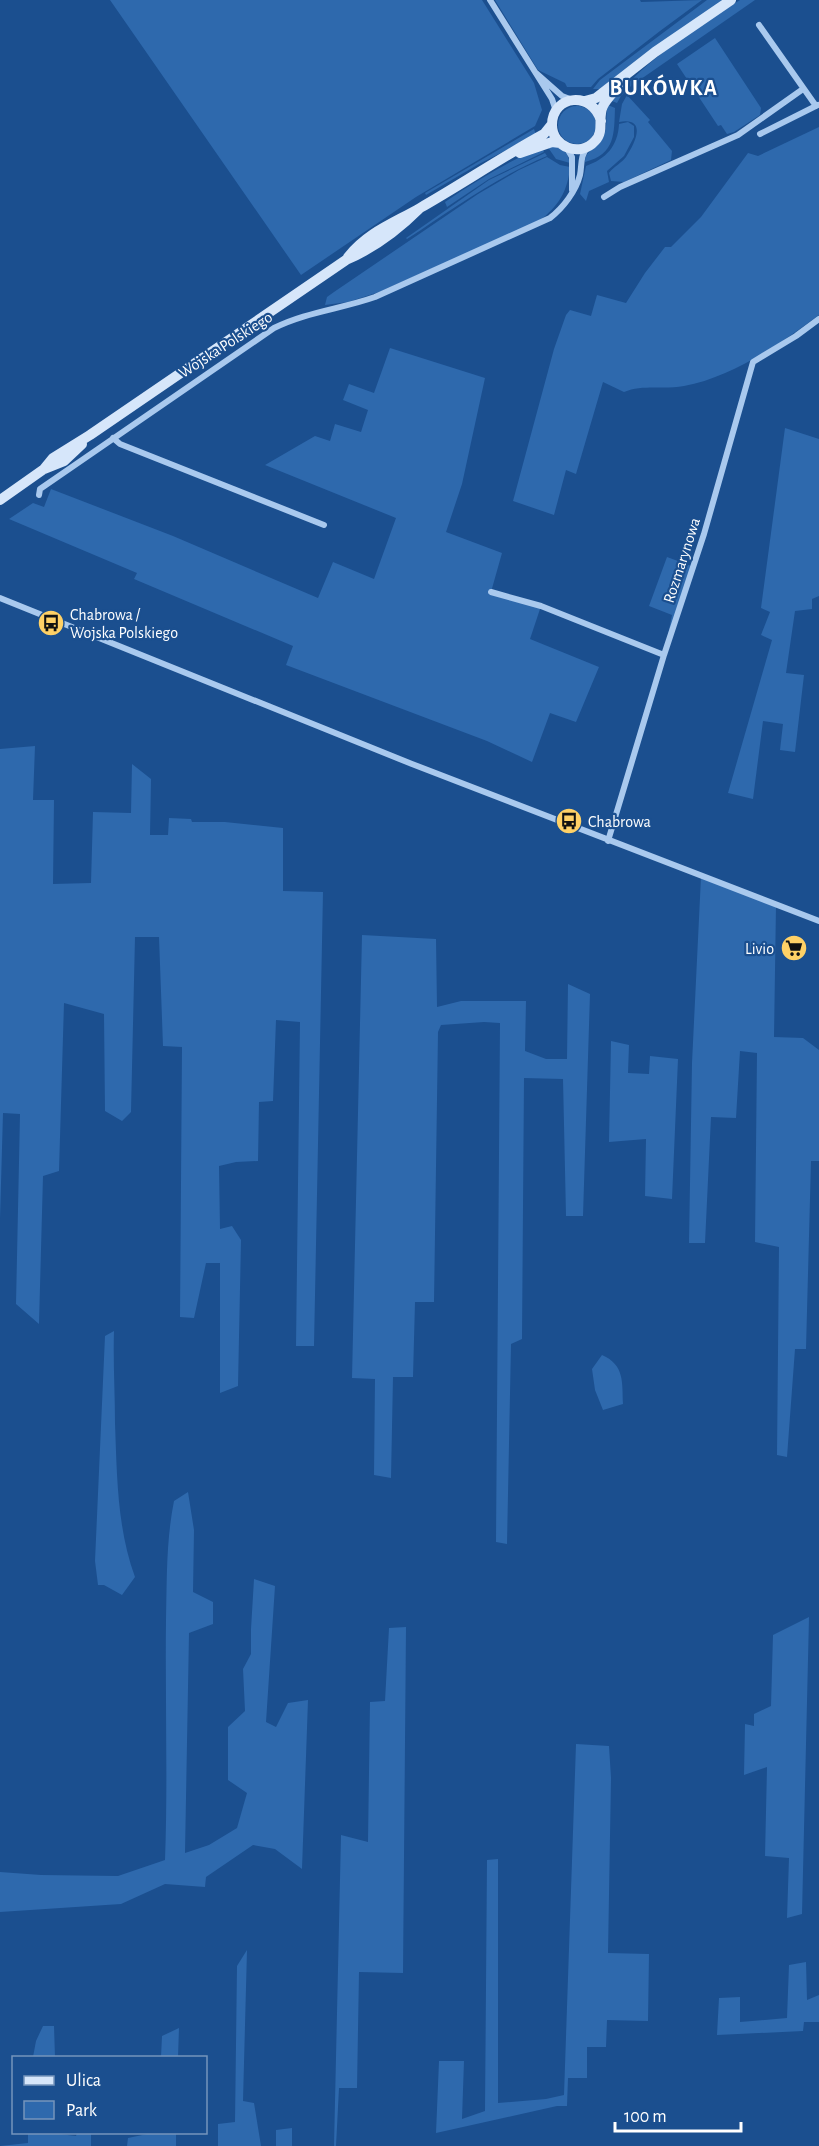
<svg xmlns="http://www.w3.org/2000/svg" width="819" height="2146" font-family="'Alegreya Sans',sans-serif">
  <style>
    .green { fill: #2e69ad }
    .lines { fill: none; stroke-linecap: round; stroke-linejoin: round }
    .minor { stroke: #a9c9ee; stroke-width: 6 }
    .secondary { stroke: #d6e6fa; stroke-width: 10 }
    .labels { text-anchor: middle; stroke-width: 4.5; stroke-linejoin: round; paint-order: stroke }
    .street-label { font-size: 16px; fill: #fff; stroke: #1b4f8f }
    .poi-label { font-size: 16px; fill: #fff; stroke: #1b4f8f; text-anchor: start }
    .district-label { font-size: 22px; font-weight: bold; letter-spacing: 1.5px; fill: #fff; stroke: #1b4f8f }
  </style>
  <rect width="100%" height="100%" fill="#1b4f8f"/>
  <path class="green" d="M110 0H482L534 83 542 110 535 126 416 197 301 275Z
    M495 0H640L641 2 702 0 660 31 598 79 591 87H567L565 83 538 70Z
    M707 0H723L600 89H593L600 80Z
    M740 0H755L631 86 621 96 617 103 612 101C647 59 694 29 740 0Z
    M715 38 761 108 760 115 734 132 727 134 721 125 718 126 677 64Z
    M627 95 650 120 648 122 672 151 671 160 624 182 611 181 609 173C614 166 622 163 626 157 636 142 647 117 619 122L622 104Z
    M608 105 615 108C614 133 616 154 585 162 585 150 599 146 604 135 608 126 605 115 608 105Z
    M558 125a19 19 0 1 1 38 0a19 19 0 1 1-38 0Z
    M628 122 634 126V137L624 156 607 171 609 182 589 191 586 201 580 194 586 166C606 159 618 146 619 124Z
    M819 127V315C780 344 732 377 684 386 664 390 643 384 624 392L603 382 576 474 566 470 554 515 513 501 554 349 566 315 570 310 591 316 597 295 626 303 645 273 665 247H671L701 217 748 153 758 156Z
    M534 129 536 135 479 164 426 195 425 193Z
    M547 146C560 147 567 149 570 163L556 159Z
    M542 147 544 152 489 179 447 207 445 202C476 181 507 162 542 147Z
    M545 153 547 156C496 177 453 209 407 239L406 238 489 180Z
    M547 157 560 165 570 167C568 191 558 207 539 221L379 292 348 302 325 305 327 297 334 292 478 194 519 170Z
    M390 348 485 378 462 484 446 532 502 553 491 592 541 606 530 639 599 667 576 722 550 713 532 762 487 741 286 665 293 646 134 579 137 573 9 519 33 503 44 507 51 489 173 536 318 598 333 562 374 579 396 518 265 465 315 436 330 441 335 424 361 432 368 410 343 400 349 384 374 393Z
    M785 428 819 439V596L812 599V609L795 611 786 673 804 675 795 752 780 750 783 724 763 721 753 799 728 793 772 640 761 635 770 612 761 608Z
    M667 557 694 567 664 655 672 615 649 606Z
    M35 746 33 800H54L53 884 91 883 93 812 131 813 132 764 151 779 150 835H168L169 818 191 819 192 822H225L283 828V891L323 892 314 1346H296L300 1022 276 1020 273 1101 259 1102 258 1161 236 1162 219 1166 220 1229 232 1226 241 1240 238 1386 220 1393V1263H206L194 1318 180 1317 182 1047 163 1046 159 937H135L131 1112 122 1121 105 1111 104 1014 64 1003 59 1171 43 1176 39 1324 16 1304 20 1114 3 1113 0 1219V749Z
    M701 877 776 905 774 1037 803 1038 819 1050V1161H811L806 1349H795L787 1457 777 1455 779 1247 755 1242 757 1053 740 1051 736 1118 711 1117 705 1243H689L692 1063Z
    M362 935 436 939 437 1007 461 1001H526L525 1051 546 1059H567L568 984 590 994 583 1216H566L563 1079 524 1078 522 1339 511 1344 507 1544 496 1542 500 1023 484 1022 441 1025 438 1032 434 1302H415L413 1377H393L391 1478 374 1475 375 1379 352 1378Z
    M611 1041 629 1045 628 1073 649 1074 650 1056 678 1059 672 1199 645 1196 646 1139 609 1142Z
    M114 1331C113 1362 115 1393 115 1423 117 1475 117 1528 135 1577L122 1595 104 1585H98L95 1561 105 1336Z
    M602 1355C625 1365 622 1383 623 1404L603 1410 595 1390 592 1369Z
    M188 1492 194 1530 193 1592 213 1602V1624L189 1633 185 1853 209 1845 237 1828 247 1793 228 1780V1727L245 1711 243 1669 251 1654V1629L254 1579 275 1586 266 1722 276 1727 288 1703 308 1700 302 1869 275 1849 253 1845 206 1877 205 1887 165 1884 121 1904 0 1912V1872L41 1875 118 1876 165 1860C168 1780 165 1700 166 1620 167 1580 166 1541 174 1501Z
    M809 1617 802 1914 787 1918 789 1858 765 1856 767 1767 744 1775 745 1724 754 1726V1714L771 1706 773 1635Z
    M406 1627 403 1973 359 1972 357 2088H339L336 2146H334L341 1835 368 1842 370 1702 385 1701 389 1628Z
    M576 1744 609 1746 611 1778 608 1953 649 1954 648 2021 607 2020 606 2047H587V2078H568L567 2106H557L436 2133 439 2061H464L462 2119 485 2111 487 1860 498 1859V2103L546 2099 564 2095Z
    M247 1950 243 2101 254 2103 261 2146H218V2124L235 2122 237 1966Z
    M806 1962 807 2000 819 1995V2022H804L803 2031 717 2035 719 1998 740 1997V2022L787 2018 789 1965Z
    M43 2026H54L55 2057H33L36 2041Z
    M179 2028 178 2057H161L162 2036Z
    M292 2128V2146H276V2130Z
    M28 2133H59V2134L76 2136 77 2133H91V2146H0L28 2143Z
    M152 2133H176V2146H127L128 2138Z"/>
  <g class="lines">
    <path class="minor" d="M490 0 552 99 556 111
      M759 25 816 106
      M536 73 562 96 570 99
      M760 134 818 105
      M566 147 572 157V190
      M604 197 620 187 738 135 803 89
      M113 438 120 444 324 525
      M39 495 40 489 274 328C306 312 341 309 375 297L550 218C563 208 576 191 580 175 582 165 580 156 587 148
      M491 592 541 606 664 655
      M0 598 412 764 819 921
      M608 841 664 655 704 534 753 362 796 336 819 319"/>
    <path class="secondary" d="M585 101 596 98 655 52 731 0
      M601 121C593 91 552 94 552 125 552 147 580 158 595 141 605 131 597 118 603 106 608 96 619 88 625 77
      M520 153 552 142 560 143
      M348 257C368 232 394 223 420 208 462 184 502 157 544 134L552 124
      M44 469 64 461 82 444
      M0 500 44 469 53 458 90 435 346 260C374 248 398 230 419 209"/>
  </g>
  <defs>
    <symbol id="bus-disc" viewBox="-11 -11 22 22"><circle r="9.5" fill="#ffd166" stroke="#1b4f8f"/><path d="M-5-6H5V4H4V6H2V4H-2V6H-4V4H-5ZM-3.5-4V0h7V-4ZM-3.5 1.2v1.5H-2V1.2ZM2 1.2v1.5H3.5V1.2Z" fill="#111"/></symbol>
    <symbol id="supermarket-disc" viewBox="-11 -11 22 22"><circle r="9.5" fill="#ffd166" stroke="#1b4f8f"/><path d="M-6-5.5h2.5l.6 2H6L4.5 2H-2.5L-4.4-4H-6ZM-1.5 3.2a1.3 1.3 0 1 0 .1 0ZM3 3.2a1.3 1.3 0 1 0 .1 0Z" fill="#111"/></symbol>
  </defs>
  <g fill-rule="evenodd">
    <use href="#bus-disc" x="36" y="608" width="30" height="30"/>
    <use href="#bus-disc" x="554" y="806" width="30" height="30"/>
    <use href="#supermarket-disc" x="779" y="933" width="30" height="30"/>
  </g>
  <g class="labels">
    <g class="street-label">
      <text transform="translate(225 344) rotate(-33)" y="6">Wojska Polskiego</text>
      <text transform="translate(681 560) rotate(-72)" y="6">Rozmarynowa</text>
    </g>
    <g class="poi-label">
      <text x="70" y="620">Chabrowa /<tspan x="70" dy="18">Wojska Polskiego</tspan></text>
      <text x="588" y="827">Chabrowa</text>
      <text x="774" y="954" text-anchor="end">Livio</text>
    </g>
    <g class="district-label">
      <text x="664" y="95">BUKÓWKA</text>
    </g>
  </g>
  <rect x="12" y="2056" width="195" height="78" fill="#1b4f8f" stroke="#7695bc" stroke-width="1.5"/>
  <rect x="24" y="2076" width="30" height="9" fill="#d6e6fa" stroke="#7695bc" stroke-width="1.5"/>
  <text x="66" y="2086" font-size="18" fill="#ffffff">Ulica</text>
  <rect x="24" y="2101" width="30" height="18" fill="#2e69ad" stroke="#7695bc" stroke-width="1.5"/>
  <text x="66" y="2116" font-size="18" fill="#ffffff">Park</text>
  <path d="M615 2122v9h126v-9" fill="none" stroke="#ffffff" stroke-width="3"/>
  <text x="624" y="2122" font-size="18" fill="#ffffff" stroke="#1b4f8f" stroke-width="4.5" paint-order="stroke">100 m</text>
</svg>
